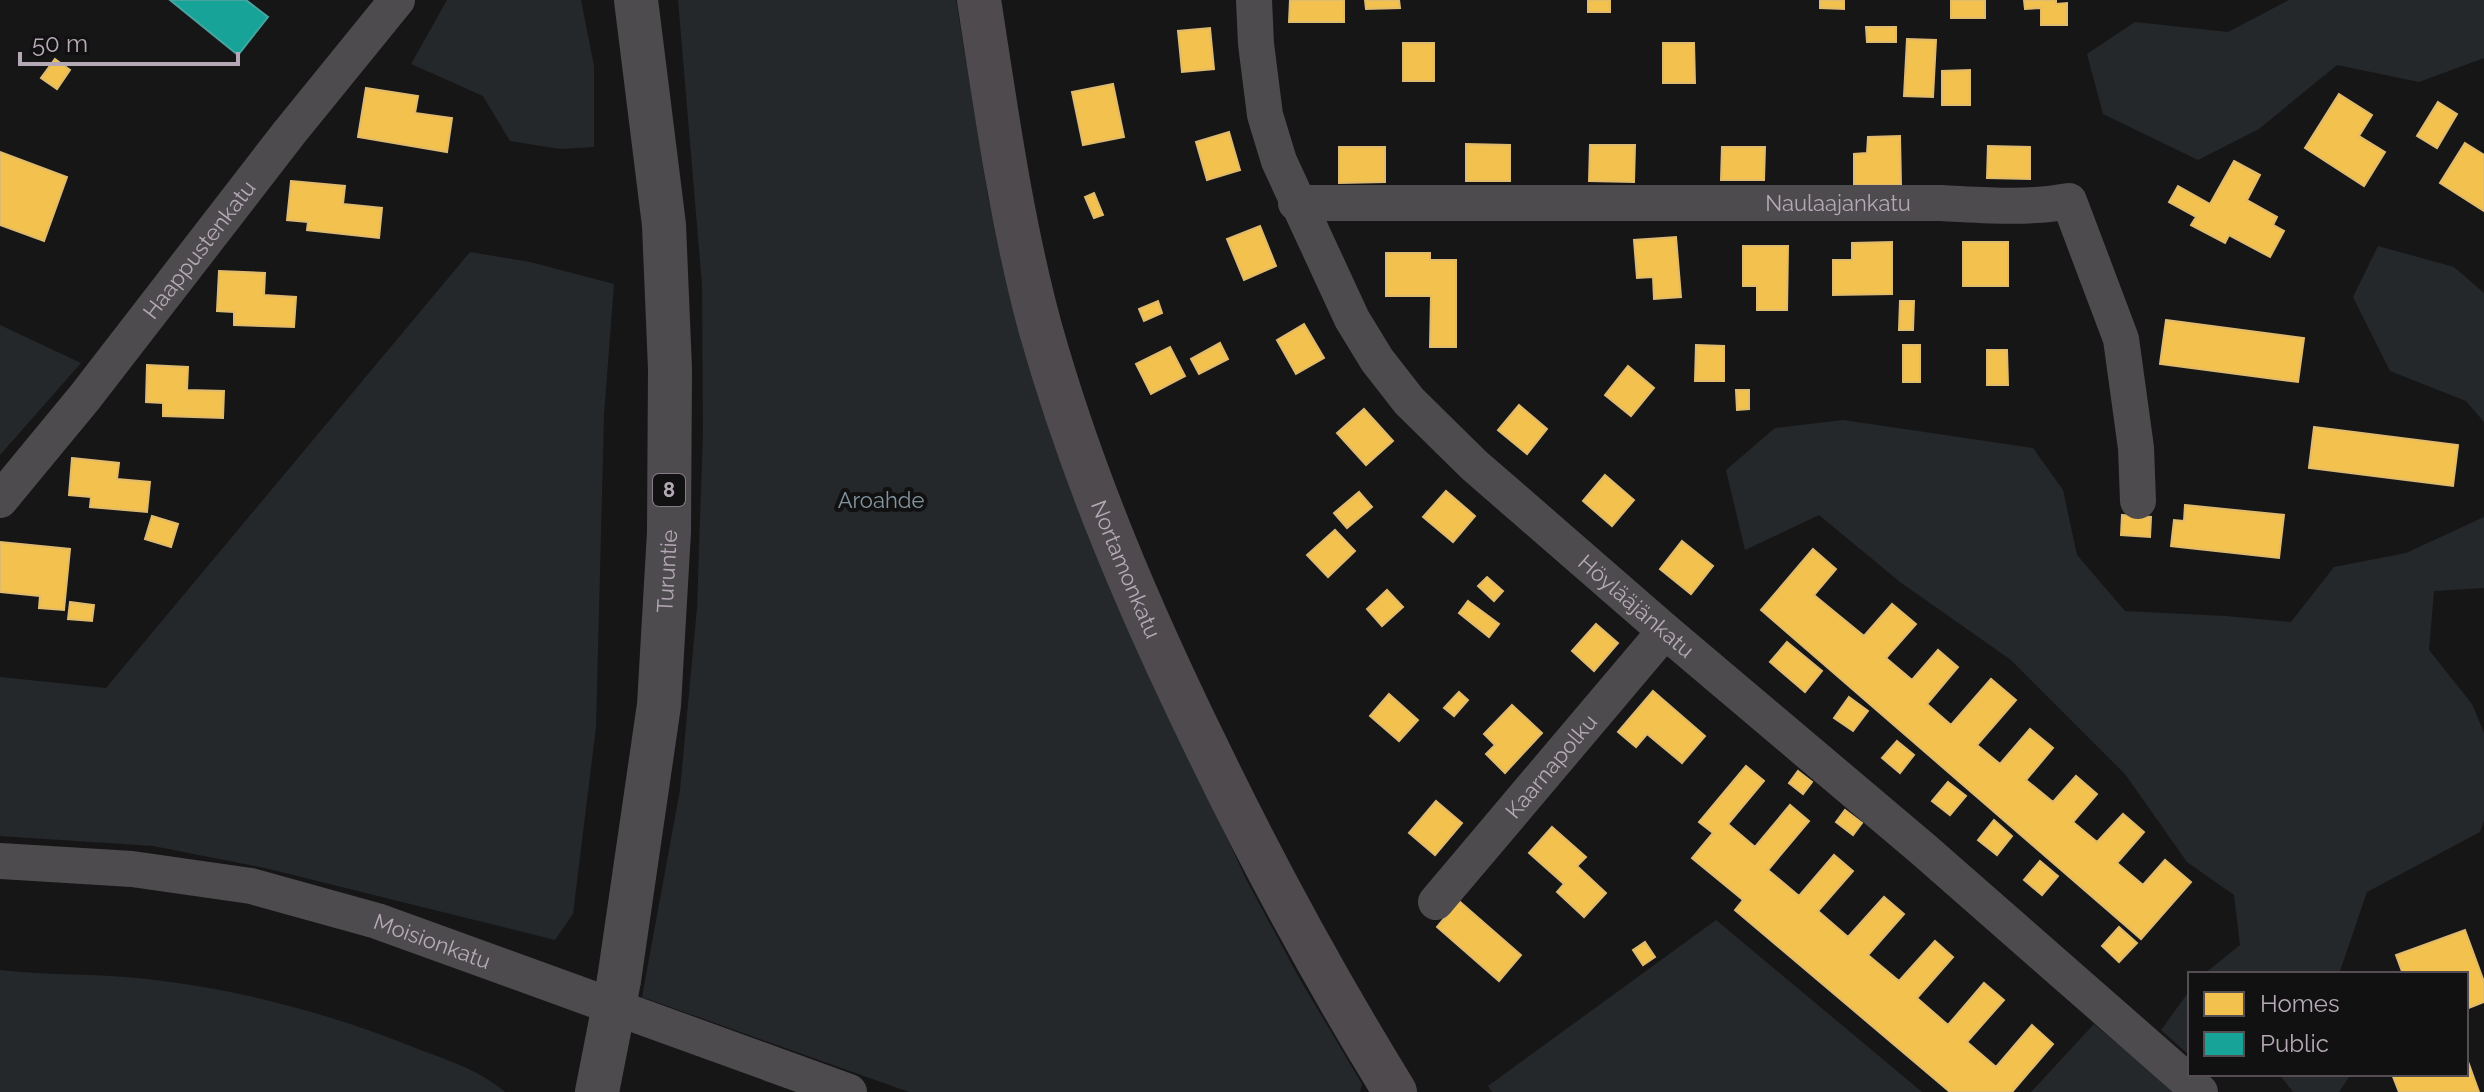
<svg xmlns="http://www.w3.org/2000/svg" width="2484" height="1092" font-family="Raleway,sans-serif">
  <style>
    .green { fill: #24282b }
    .homes { fill: #f2c14e; stroke: #e0ba6d; stroke-width: 2 }
    .public { fill: #17a398; stroke: #47a5a1; stroke-width: 2 }
    .lines { fill: none; stroke-linecap: round; stroke-linejoin: round }
    .minor { stroke: #4d4b4d; stroke-width: 36 }
    .major { stroke: #4e4a4e; stroke-width: 44 }
    .highway { stroke: #4e4b4e; stroke-width: 44 }
    .highway-bridge { stroke: #4e4b4e; stroke-width: 44 }
    .labels { text-anchor: middle; stroke-width: 8; stroke-linejoin: round; paint-order: stroke }
    .shield { fill: #121112; stroke: #857b85; stroke-width: 2 }
    .shield-label { font-size: 20px; font-weight: bold; fill: #b6a9b6 }
    .street-label { font-size: 22px; fill: #b6a9b6; stroke: #121112 }
    .park-label { font-size: 22px; fill: #82959f; stroke: #121112 }
  </style>
  <rect width="100%" height="100%" fill="#171617"/>
  <path class="green" d="M447 0H581L594 66V147L560 149 510 141 483 96 411 64Z
    M678 0H956L988 197 1020 332 1054 441 1101 567 1246 879 1298 976 1362 1084 1360 1092H909L642 997 680 790 697 608 703 432 702 285Z
    M2289 0H2484V58L2419 82 2337 65 2259 129 2198 160 2103 114 2087 54 2135 22 2228 32Z
    M2378 246 2454 267 2484 293V422L2466 401 2390 371 2353 297Z
    M470 252 530 262 614 284 604 415 596 727 573 914 555 940 265 868 153 846 0 836V677L106 688Z
    M0 325 81 363 0 455Z
    M1843 420 2033 448 2063 490 2077 555 2125 611 2225 616 2291 622 2334 567 2406 553 2484 517V588L2434 591 2429 650 2472 704 2484 733V820L2480 832 2367 892 2339 974H2204L2240 945 2234 895 2187 862 2125 774 2011 660 1900 582 1819 515 1745 550 1726 470 1775 428Z
    M1716 920 1922 1092H1492L1488 1086Z
    M0 970C49 976 98 973 147 979 238 989 328 1013 413 1047 446 1060 478 1069 505 1092H0Z
    M2190 990V1056L2161 1030Z
    M2094 1024 2175 1092H2031Z
    M2279 1074H2351L2339 1092H2293Z"/>
  <path class="homes" d="M1290 0H1344V22H1289Z
    M1365 0H1399L1400 8 1366 9Z
    M1588 0H1610V12H1588Z
    M1820 0H1844V9L1820 8Z
    M1951 0H1985V18H1951Z
    M2024 0H2056V4L2067 3V25H2041V8L2025 9Z
    M1866 27H1896V42H1867Z
    M1210 28 1214 69 1182 72 1178 31Z
    M1907 39 1936 40 1933 97 1904 96Z
    M1403 43H1434V81H1403Z
    M1663 43H1694L1695 83H1663Z
    M55 59 70 70 57 89 41 78Z
    M1970 70V105H1942V71Z
    M1113 84 1124 137 1083 145 1072 92Z
    M366 88 418 96 415 113 452 118 447 152 358 137Z
    M2339 94 2372 115 2359 136 2385 152 2364 186 2305 148Z
    M2438 102 2457 114 2437 148 2417 136Z
    M1229 132 1240 170 1207 180 1196 142Z
    M1900 136 1901 185H1854V154L1867 153 1868 137Z
    M2465 143 2484 155V211L2440 183Z
    M1466 144 1510 145V181H1466Z
    M1590 145H1635L1634 182 1589 181Z
    M1988 146 2030 147V179L1987 178Z
    M1339 147H1385V182L1339 183Z
    M1722 147H1765L1764 180H1721Z
    M0 152 67 177 44 241 0 225Z
    M2234 161 2260 175 2247 200 2277 217 2273 225 2284 231 2270 257 2229 235 2225 243 2191 225 2196 217 2169 202 2178 186 2210 204Z
    M291 181 345 186 343 204 382 208 379 238 307 230 308 222 287 220Z
    M1094 193 1103 215 1094 218 1085 197Z
    M1260 226 1276 266 1244 280 1227 239Z
    M1676 237 1681 297 1654 299 1653 277 1637 278 1634 240Z
    M1892 242V294L1833 295V260H1852V243Z
    M1963 242H2008V286H1963Z
    M1743 246H1788L1787 310H1757V286H1743Z
    M1386 253H1430V260H1456V347H1430L1431 296H1386Z
    M219 271 265 273 264 295 296 297 294 327 234 325V312L217 311Z
    M1158 301 1162 313 1144 321 1139 309Z
    M1900 301H1914L1913 330H1899Z
    M2166 320 2304 338 2298 382 2160 364Z
    M1304 324 1324 358 1296 374 1277 340Z
    M1220 343 1228 359 1199 374 1191 359Z
    M1696 345 1724 346V381H1695Z
    M1903 345H1920V382H1903Z
    M1170 347 1185 376 1151 394 1136 364Z
    M1987 350H2007L2008 385H1987Z
    M147 365 188 367 187 390 224 391 223 418 163 416V403L146 402Z
    M1628 366 1654 388 1631 416 1605 395Z
    M1736 390H1749V409L1737 410Z
    M1519 405 1547 429 1527 454 1498 430Z
    M1364 409 1393 441 1366 465 1337 433Z
    M2314 427 2458 445 2453 486 2309 468Z
    M72 458 119 463 117 479 150 482 147 512 90 507 91 497 69 495Z
    M1605 475 1634 500 1612 526 1583 501Z
    M1446 491 1475 516 1453 542 1423 517Z
    M1359 492 1372 507 1347 528 1334 513Z
    M2185 505 2284 515 2279 558 2171 546 2174 520 2184 521Z
    M2122 515 2151 517 2150 537 2121 535Z
    M152 516 178 524 171 547 145 539Z
    M1335 530 1355 551 1328 577 1307 555Z
    M1682 541 1713 566 1691 594 1660 569Z
    M0 542 70 549 64 610 39 608 40 596 0 592Z
    M1813 549 1836 569 1814 595 1864 636 1892 604 1916 624 1886 658 1912 680 1938 650 1958 667 1927 704 1951 725 1991 679 2016 700 1977 745 2000 764 2030 729 2053 748 2026 780 2053 802 2076 776 2097 794 2073 822 2097 842 2123 814 2144 832 2117 863 2143 885 2165 860 2191 882 2141 939 1761 610Z
    M1487 577 1503 591 1494 601 1478 586Z
    M1387 590 1403 607 1382 626 1367 609Z
    M1468 601 1499 624 1489 637 1459 613Z
    M70 602 94 605 92 621 68 619Z
    M1596 624 1618 643 1594 671 1572 651Z
    M1787 642 1822 671 1805 692 1770 662Z
    M1653 691 1705 736 1682 763 1647 734 1636 747 1618 732Z
    M1459 692 1468 700 1454 716 1444 708Z
    M1389 694 1418 720 1399 741 1370 716Z
    M1849 697 1868 711 1853 731 1834 718Z
    M1512 705 1542 733 1505 773 1486 754 1495 745 1484 734Z
    M1897 741 1914 755 1900 773 1882 758Z
    M1746 766 1764 781 1728 824 1755 847 1790 805 1809 821 1768 870 1799 896 1834 855 1853 871 1818 911 1848 937 1884 897 1904 914 1868 955 1899 981 1935 941 1953 957 1917 998 1948 1025 1984 983 2004 1000 1967 1042 1996 1067 2032 1025 2053 1044 2012 1092H1950L1735 910 1743 900 1692 858 1713 833 1699 822Z
    M1798 771 1812 782 1803 794 1789 783Z
    M1948 782 1966 796 1950 815 1932 801Z
    M1436 801 1462 823 1435 855 1409 833Z
    M1845 810 1862 823 1853 835 1836 822Z
    M1994 820 2012 836 1997 855 1978 840Z
    M1552 827 1586 857 1577 866 1606 893 1584 917 1557 892 1564 884 1529 853Z
    M2040 861 2058 876 2042 895 2024 880Z
    M1459 901 1521 955 1499 981 1437 927Z
    M2119 927 2137 943 2119 962 2102 946Z
    M2465 930 2484 982V1002L2466 1009V974H2403L2396 955Z
    M1645 942 1655 957 1643 965 1633 950Z
    M2466 1056 2479 1092H2399L2392 1074H2466Z"/>
  <path class="public" d="M170 0H246L268 17 238 55Z"/>
  <g class="lines">
    <g class="minor">
      <path id="s1" d="M1254 0 1256 44 1265 115 1279 161 1352 319 1377 360 1409 401 1474 465 1665 631 1924 850 2200 1092"/>
      <path id="s2" d="M1296 203H1941C1984 205 2026 209 2069 201L2121 339 2136 448 2138 501"/>
      <path id="s3" d="M0 500 85 397 289 133 397 0"/>
      <path id="s4" d="M0 861 132 869 251 886 377 921 849 1092"/>
      <path id="s5" d="M1436 902 1665 631"/>
    </g>
    <path class="major" id="s6" d="M979 0C996 109 1011 220 1040 327 1081 473 1140 611 1207 748 1264 866 1326 980 1395 1092"/>
    <path class="highway" id="s7" d="M619 980 659 705 669 532 670 369 664 225 636 0"/>
    <path class="highway-bridge" d="M597 1092 619 980"/>
  </g>
  <g class="labels">
    <rect class="shield" x="653" y="474" width="32" height="32" rx="6"/>
    <g class="shield-label">
      <text x="669" y="497">8</text>
    </g>
    <g class="street-label">
      <text dy="8" stroke="none"><textPath href="#s2" startOffset="542">Naulaajankatu</textPath></text>
      <text dy="8" stroke="none"><textPath href="#s3" startOffset="320">Haappustenkatu</textPath></text>
      <text dy="8" stroke="none"><textPath href="#s6" startOffset="590">Nortamonkatu</textPath></text>
      <text dy="8" stroke="none"><textPath href="#s7" startOffset="412">Turuntie</textPath></text>
      <text dy="8" stroke="none"><textPath href="#s1" startOffset="744">Höylääjänkatu</textPath></text>
      <text dy="8" stroke="none"><textPath href="#s5" startOffset="178">Kaarnapolku</textPath></text>
      <text dy="8" stroke="none"><textPath href="#s4" startOffset="442">Moisionkatu</textPath></text>
    </g>
    <g class="park-label">
      <text x="881" y="508">Aroahde</text>
    </g>
  </g>
  <rect x="2188" y="972" width="280" height="104" fill="#121112" stroke="#544e54" stroke-width="2"/>
  <rect x="2204" y="992" width="40" height="24" fill="#f2c14e" stroke="#544e54" stroke-width="2"/>
  <text x="2260" y="1012" font-size="24" fill="#b6a9b6">Homes</text>
  <rect x="2204" y="1032" width="40" height="24" fill="#17a398" stroke="#544e54" stroke-width="2"/>
  <text x="2260" y="1052" font-size="24" fill="#b6a9b6">Public</text>
  <path d="M20 52v12h218v-12" fill="none" stroke="#b6a9b6" stroke-width="4"/>
  <text x="32" y="52" font-size="24" fill="#b6a9b6" stroke="#121112" stroke-width="6" paint-order="stroke">50 m</text>
</svg>
